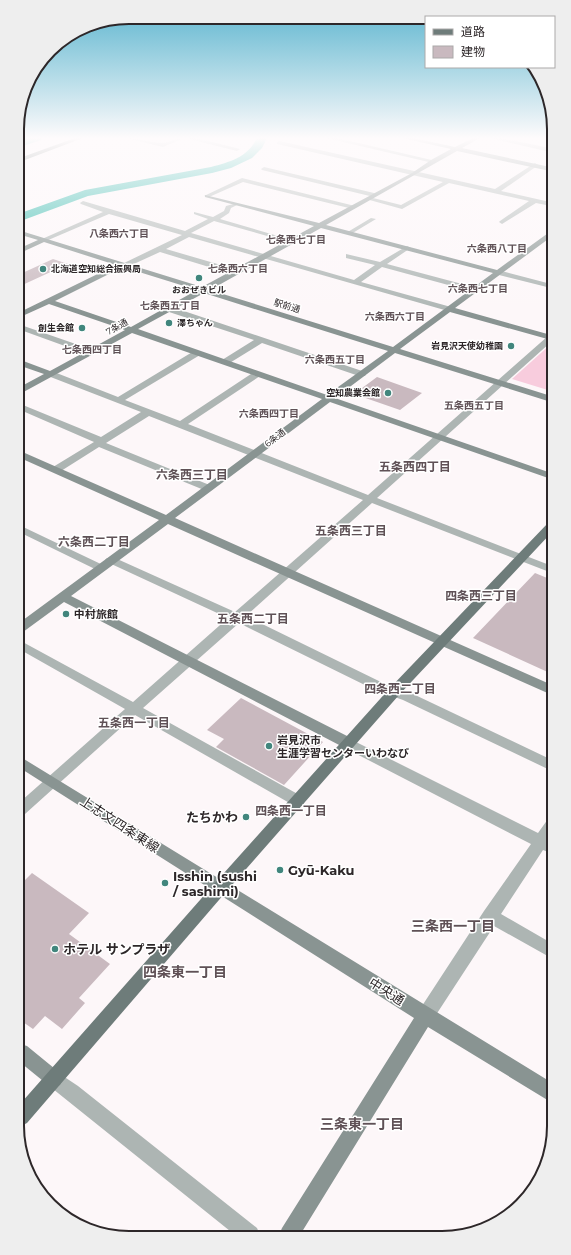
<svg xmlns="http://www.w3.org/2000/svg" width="571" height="1255" font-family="Montserrat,'Noto Sans JP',sans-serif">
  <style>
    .green { fill: #f8ccdd }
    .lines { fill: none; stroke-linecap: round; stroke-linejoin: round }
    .river { fill: #23b4a6; fill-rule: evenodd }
    .building { fill: #c9b9bf }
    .street { fill: #adb5b3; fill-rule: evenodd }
    .secondary { fill: #899492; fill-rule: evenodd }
    .primary { fill: #6e7c7a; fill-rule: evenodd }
    .highway { fill: #586865; fill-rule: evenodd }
    .poi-dot { fill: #41867d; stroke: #fff; stroke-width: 1.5 }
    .labels { text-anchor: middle; stroke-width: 3; stroke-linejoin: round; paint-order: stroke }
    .far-poi-label { font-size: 9px; font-weight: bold; fill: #2d2729; stroke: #fff; text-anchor: end }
    .far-street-label { font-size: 9px; fill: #2d2729; stroke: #fff }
    .far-neighbourhood-label { font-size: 10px; font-weight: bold; fill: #5f5156; stroke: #fff }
    .poi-label { font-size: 11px; font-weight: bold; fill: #2d2729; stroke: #fff; text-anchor: start }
    .neighbourhood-label { font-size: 12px; font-weight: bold; fill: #5f5156; stroke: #fff }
    .near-poi-label { font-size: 13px; font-weight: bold; fill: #2d2729; stroke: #fff; text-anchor: start }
    .near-street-label { font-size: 13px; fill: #2d2729; stroke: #fff }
    .near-neighbourhood-label { font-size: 14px; font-weight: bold; fill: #5f5156; stroke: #fff }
    .rim { fill: none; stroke: #2d2729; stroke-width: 2 }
  </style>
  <rect width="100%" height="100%" fill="#fdf7f9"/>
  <path class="green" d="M551 344V391L512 379Z"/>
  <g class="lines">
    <path class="river" d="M27 138H42L41 140 17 148V141Z
      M257 138H267L262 148 252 158 231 168 212 173 88 196 18 222V214L85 190 211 167C230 162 248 157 257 138Z"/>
  </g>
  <path class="building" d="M53 259 68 264 18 287V275Z
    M377 377 422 393 400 410 354 394Z
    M535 573 552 580V674L473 638Z
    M241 698 323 742 284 785 216 747 224 739 207 730Z
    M32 873 89 913 69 934 110 964 79 998 85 1003 62 1029 45 1016 33 1029 20 1020V885Z"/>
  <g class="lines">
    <path class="street" d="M126 138C138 138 151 143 162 143 169 143 175 138 184 138L163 147Z
      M185 138H196L240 149 237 151Z
      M326 138H337L436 161 433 163Z
      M489 138H500L550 148V152Z
      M279 141 495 189 535 163 538 165 537 166 501 191 550 202 551 206 536 203 502 224 499 222 500 221 529 201 449 183 402 209 366 199 369 197 401 205 443 182 277 144V142Z
      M264 167 374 193 377 195 374 197 262 170 261 169Z
      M242 178 355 206 356 207 353 209 243 182 209 197 204 196Z
      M83 201 185 231 208 219 194 214V212L213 217 224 211 226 206 237 203V205L231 208 229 213 220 219 295 241 292 243 214 221 191 233 354 280 375 265 346 258V254L380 262 407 246 411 248 409 249 387 264 477 288 478 290 474 292 382 267 361 282 451 307 452 309 448 311 189 237 166 249 238 270V274H232L160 252 125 268 121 266 122 264 182 235 109 214 46 241H42V239L103 212 81 204 80 203Z
      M371 218 376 219 351 234 346 233Z
      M495 270H498L551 284V288L495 274Z
      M166 307H172L365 372 366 374 365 376H359L262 343 228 364H222L221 362 222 360 254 340 166 311Z
      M18 324 93 350 94 352 90 355 87 354 18 329Z
      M548 336H551V342L377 498 552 566V573L372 503 246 616 385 684 413 694 552 760V771L403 700 375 690 239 623 143 708 303 797 305 801 303 805 298 807 293 805 135 715 25 814 20 816V802L125 709 19 649V640L133 702 228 618 107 562 105 560 107 558H115L235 612 363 500 149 416 106 443 212 486 213 488 212 490H204L99 447 61 471H53L52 469 53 467 94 442 18 409V403L101 437 141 412 48 376 47 374 48 372H54L118 397 194 351H200L201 353 200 355 125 400 180 421 254 372H260L261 374 260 376 188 424 368 495Z
      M19 525 105 566 107 568 105 570H97L19 532Z
      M348 738 538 833 548 819 553 817V836L550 840 553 841V854L543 850 501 914 553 944V959L494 926 432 1021 426 1023 420 1021 417 1015 420 1009 484 911 531 844 343 747 341 743 343 739Z
      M54 1070 78 1086 257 1228 260 1235H235L48 1085 45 1079 48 1073Z"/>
    <path class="secondary" d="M402 138H413L455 147 473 138H480L462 148 550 167V171L457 151 326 225 497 270 551 231V237L455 308 551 335V340L450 312 400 349 551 396V402L395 353 335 398 551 473V479L330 402 175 518 552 685V695L168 524 71 596 353 739 355 743 353 747 348 748 343 747 64 602 23 632 19 633V623L159 520 18 457V450L166 515 322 399 132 333 18 395V388L44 374 18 365V359L50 371 125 330 49 304 18 318V313L116 265 44 242 18 254V249L38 240 18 234V230L202 287 314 226 205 197V195L319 223 412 173 431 160 451 149ZM321 228 493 273 393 347 210 290ZM123 267 197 290 131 327 55 301ZM204 293 388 351 327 395 138 329Z
      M19 756 554 1084V1104L428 1027 300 1235H279L282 1228 414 1018 20 768Z
      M20 1044 27 1046 60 1073 63 1079 60 1085 54 1088 48 1085 21 1063Z"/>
    <path class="primary" d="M552 522V532L399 695 225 893 27 1123 21 1126V1103L215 883 389 689 548 523Z"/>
    <path class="highway" d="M75 138H83L17 163V159Z"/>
  </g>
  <linearGradient id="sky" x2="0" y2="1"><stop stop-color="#59b4ce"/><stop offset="0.44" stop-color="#fefbfc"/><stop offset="1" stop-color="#fefbfc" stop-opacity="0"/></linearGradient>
  <rect width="571" height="314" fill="url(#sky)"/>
  <g class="poi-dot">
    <circle cx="43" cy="269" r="4"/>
    <circle cx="199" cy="278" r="4"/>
    <circle cx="169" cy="323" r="4"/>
    <circle cx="82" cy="328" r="4"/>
    <circle cx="511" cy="346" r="4"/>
    <circle cx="388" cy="393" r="4"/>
    <circle cx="66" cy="614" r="4"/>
    <circle cx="269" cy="746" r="4"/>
    <circle cx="246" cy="817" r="4"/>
    <circle cx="280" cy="870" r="4"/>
    <circle cx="165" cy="883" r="4"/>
    <circle cx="55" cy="949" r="4"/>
  </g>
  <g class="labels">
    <g class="far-poi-label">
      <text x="51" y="272" text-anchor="start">北海道空知総合振興局</text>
      <text x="199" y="293" text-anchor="middle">おおぜきビル</text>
      <text x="177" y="326" text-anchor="start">澤ちゃん</text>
      <text x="74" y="331">創生会館</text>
      <text x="503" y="349">岩見沢天使幼稚園</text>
      <text x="380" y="396">空知農業会館</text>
    </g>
    <g class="far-street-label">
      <text transform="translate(287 306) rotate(17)" y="3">駅前通</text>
      <text transform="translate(117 327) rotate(-29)" y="3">7条通</text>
      <text transform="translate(275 438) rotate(-37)" y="3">6条通</text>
    </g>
    <g class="far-neighbourhood-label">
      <text x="119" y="237">八条西六丁目</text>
      <text x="296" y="243">七条西七丁目</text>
      <text x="497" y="252">六条西八丁目</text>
      <text x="238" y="272">七条西六丁目</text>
      <text x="478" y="292">六条西七丁目</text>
      <text x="170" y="309">七条西五丁目</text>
      <text x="395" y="320">六条西六丁目</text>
      <text x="92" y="353">七条西四丁目</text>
      <text x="335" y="363">六条西五丁目</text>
      <text x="474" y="409">五条西五丁目</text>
      <text x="269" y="417">六条西四丁目</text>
    </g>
    <g class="poi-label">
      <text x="74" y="618">中村旅館</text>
      <text x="277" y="744">岩見沢市<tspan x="277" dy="13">生涯学習センターいわなび</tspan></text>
    </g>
    <g class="neighbourhood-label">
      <text x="415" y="471">五条西四丁目</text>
      <text x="192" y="479">六条西三丁目</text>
      <text x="351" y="535">五条西三丁目</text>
      <text x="94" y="546">六条西二丁目</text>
      <text x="481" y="600">四条西三丁目</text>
      <text x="253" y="623">五条西二丁目</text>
      <text x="400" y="693">四条西二丁目</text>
      <text x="134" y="727">五条西一丁目</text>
      <text x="291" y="815">四条西一丁目</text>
    </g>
    <g class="near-poi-label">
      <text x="238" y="822" text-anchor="end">たちかわ</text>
      <text x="288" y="875">Gyū-Kaku</text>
      <text x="173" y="881">Isshin (sushi<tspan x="173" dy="15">/ sashimi)</tspan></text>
      <text x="63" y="954">ホテル サンプラザ</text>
    </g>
    <g class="near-street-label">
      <text transform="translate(120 824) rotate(33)" y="5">上志文四条東線</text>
      <text transform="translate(387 991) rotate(32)" y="5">中央通</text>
    </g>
    <g class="near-neighbourhood-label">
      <text x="453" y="931">三条西一丁目</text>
      <text x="185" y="977">四条東一丁目</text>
      <text x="362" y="1129">三条東一丁目</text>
    </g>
  </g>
  <path d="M0 0H571V1255H0ZM129 24H442A105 105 0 0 1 547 129V1126A105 105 0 0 1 442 1231H129A105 105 0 0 1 24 1126V129A105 105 0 0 1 129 24Z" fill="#eee" fill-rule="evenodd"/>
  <path class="rim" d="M129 24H442A105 105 0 0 1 547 129V1126A105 105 0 0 1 442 1231H129A105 105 0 0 1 24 1126V129A105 105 0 0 1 129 24Z"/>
  <rect x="425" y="16" width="130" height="52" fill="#ffffff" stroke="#aba9a9"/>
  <rect x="433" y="29" width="20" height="6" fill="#6e7c7a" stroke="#aba9a9"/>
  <text x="461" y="36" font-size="12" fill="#2d2729">道路</text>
  <rect x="433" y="46" width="20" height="12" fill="#c9b9bf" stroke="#aba9a9"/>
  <text x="461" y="56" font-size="12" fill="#2d2729">建物</text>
</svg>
